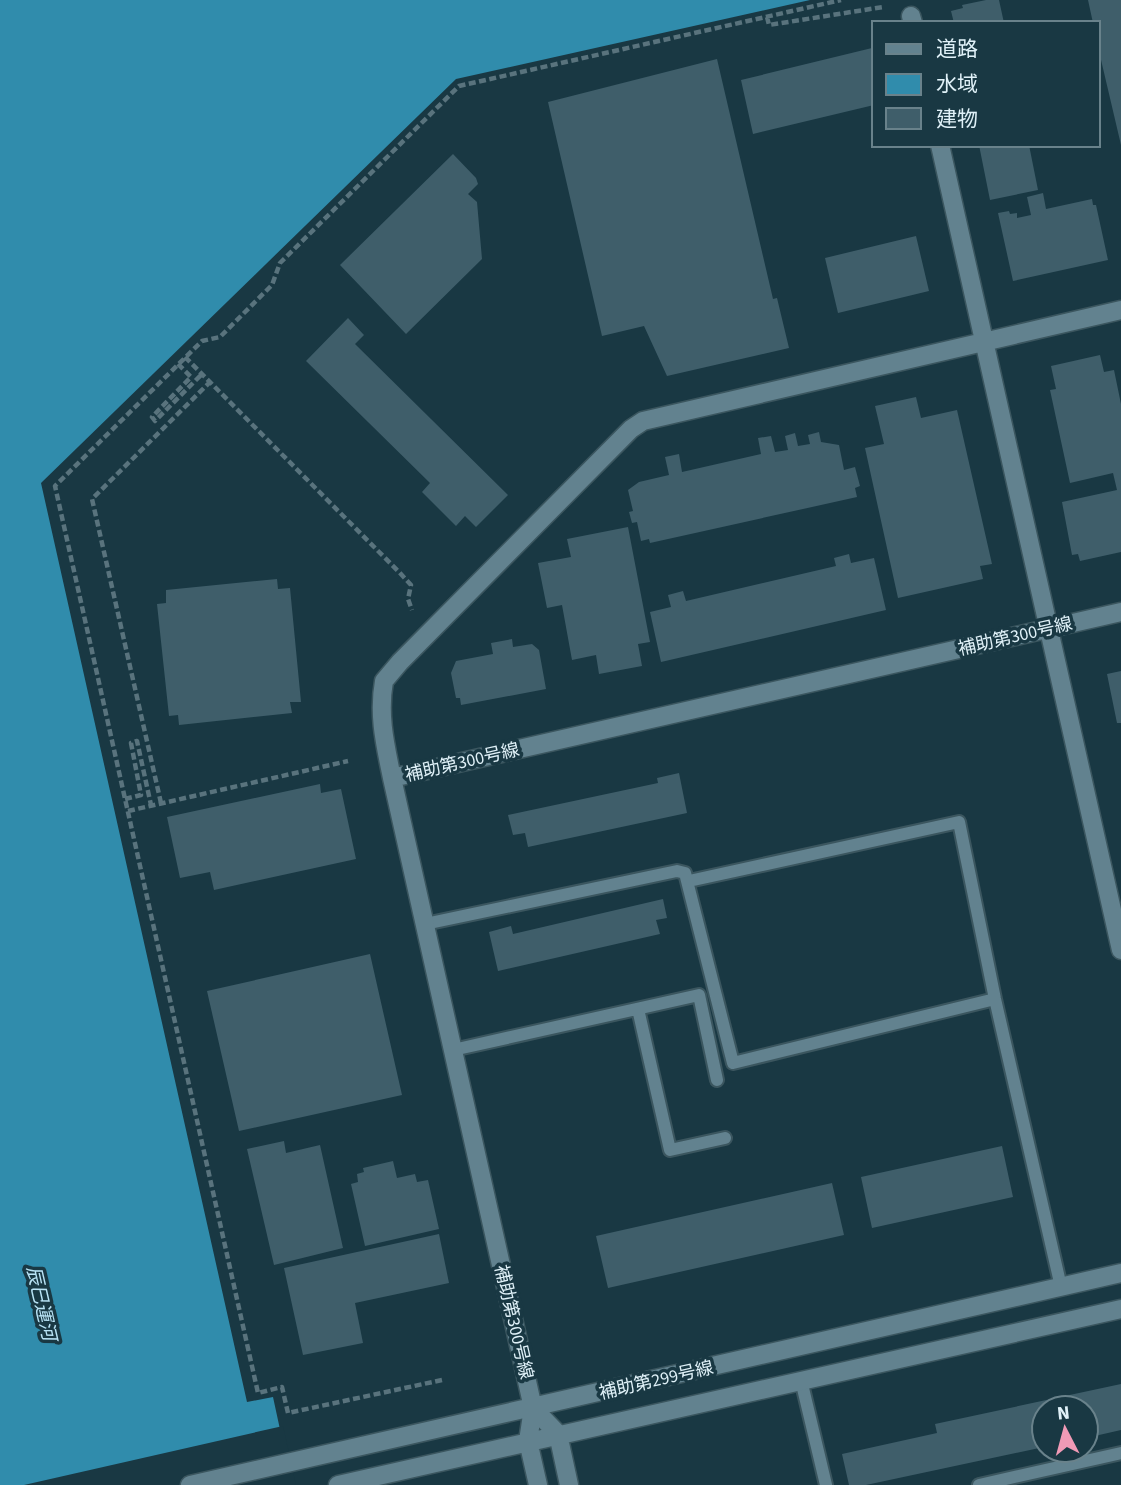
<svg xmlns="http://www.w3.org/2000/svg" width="1121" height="1485" font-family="'Source Sans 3','Noto Sans JP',sans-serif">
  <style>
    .water { fill: #308cac }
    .pier { fill: #193843 }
    .building { fill: #3f5e6a }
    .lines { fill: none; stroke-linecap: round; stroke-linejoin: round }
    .lane-casing { stroke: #3b565f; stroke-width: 16 }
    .secondary-casing { stroke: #3b565f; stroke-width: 21 }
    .path { stroke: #59737d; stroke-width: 4.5; stroke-dasharray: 7 3.5; stroke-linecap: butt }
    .lane { stroke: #62828f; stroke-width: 12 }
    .secondary { stroke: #62828f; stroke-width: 18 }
    .labels { text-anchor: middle; stroke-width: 7; stroke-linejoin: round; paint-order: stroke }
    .street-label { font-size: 18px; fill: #e0f1f8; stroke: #193843 }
    .water-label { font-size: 19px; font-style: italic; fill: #b9e4f6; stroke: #193843 }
  </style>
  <rect width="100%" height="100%" fill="#193843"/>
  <path class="water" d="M0 0H810L456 79 41 483 247 1402 273 1397 292 1485H0Z"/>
  <path class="pier" d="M283 1426 296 1485H24Z"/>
  <path class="building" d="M986 0H999L1004 23H954L951 11 963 8 962 5Z
    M1088 0H1121V145L1098 47V23H1093Z
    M872 48 874 105 753 134 741 80Z
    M717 59 773 299 777 298 789 348 667 376 644 326 602 336 548 102Z
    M979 145H1029L1038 190 990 200Z
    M453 154 476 178 478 184 468 194 477 202 482 259 406 334 340 265Z
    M1043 193 1046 209 1092 199 1093 205H1096L1108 260 1013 281 998 213 1009 211 1010 214 1017 213V218L1031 215 1027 197Z
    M916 236 929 291 838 313 825 258Z
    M348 318 364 335 355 344 508 495 476 527 465 516 456 526 422 492 430 483 306 361Z
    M1100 355 1104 372 1114 370 1121 404V552L1080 561 1078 554 1072 555 1062 502 1117 490 1113 473 1070 483 1050 390 1056 389 1051 366Z
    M916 397 921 418 957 410 992 564 980 566 983 579 898 598 865 448 884 444 875 406Z
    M819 432 821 442 839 445 844 470 855 467 860 486 855 488 857 497 650 543 649 539 641 541 637 522 632 523 629 512 633 511 628 490 639 482 669 475 665 457 679 454 682 472 761 454 758 438 771 436 775 452 788 450 785 436 795 433 798 446 810 444 808 435Z
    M628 527 650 642 638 644 642 666 599 674 596 655 572 660 562 605 547 608 538 563 571 557 567 539Z
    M849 554 851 563 874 558 886 610 661 662 650 612 671 607 668 595 683 591 686 601 836 566 834 558Z
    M277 579 278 589 290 588 301 702H290L292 713 179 725 178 715 169 716 157 604 166 603V590Z
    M512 639 513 647 532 644 539 650 546 689 461 705 460 698H456L451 673 456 661 493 654 491 643Z
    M1121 671V723H1117L1107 674Z
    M679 773 687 813 528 847 525 833 513 835 508 815 658 783 657 778Z
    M320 784 321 793 341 789 356 859 214 890 210 872 180 878 167 817Z
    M663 899 667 918 656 920 660 934 498 971 489 932 511 926 513 934Z
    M370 954 402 1095 239 1131 207 991Z
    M284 1141 286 1153 320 1145 343 1248 274 1265 247 1149Z
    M1002 1146 1013 1197 872 1228 861 1177Z
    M393 1161 397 1178 415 1174 417 1182 428 1180 439 1229 365 1246 351 1184 358 1182 357 1174 364 1172 363 1168Z
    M832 1183 844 1235 608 1288 596 1236Z
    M439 1234 449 1283 355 1303 363 1343 303 1355 284 1268Z
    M1121 1384V1430L1086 1438V1408H1044V1447L866 1485H849L842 1454 937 1433 935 1424Z"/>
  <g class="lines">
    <defs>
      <path id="lane" d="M689 881 959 822 995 999 1061 1287
        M425 924 677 871 685 873 733 1063 995 999
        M638 1009 670 1150 725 1138
        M453 1050 699 995 717 1080
        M801 1380 826 1485
        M979 1485 1121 1453"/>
      <path id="secondary" d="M911 16 913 23
        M940 145 1121 950
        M392 778C385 744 378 715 384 681L400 662 631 429 643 421 1121 310
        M533 1408 558 1434 569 1485
        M190 1485 1121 1273
        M338 1485 1121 1309
        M538 1485 528 1441 533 1408 392 778 1121 612"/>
    </defs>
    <use href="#lane" class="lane-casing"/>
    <use href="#secondary" class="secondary-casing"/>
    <path class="path" d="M767 17 769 25 883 7
      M185 357 399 572 411 585 408 599 412 610
      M178 364 191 377 152 417 155 421 202 374
      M125 799 141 795 131 743 137 741 151 805
      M161 803 92 499 210 382
      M128 811 348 761
      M442 1380 288 1413 282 1387 258 1393 55 486 202 341 220 337 272 285 280 263 459 86 841 0"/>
    <use href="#lane" class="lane"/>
    <use href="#secondary" class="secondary"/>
  </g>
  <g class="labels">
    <g class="street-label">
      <text transform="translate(1015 636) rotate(-13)" y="6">補助第300号線</text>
      <text transform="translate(462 762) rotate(-13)" y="6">補助第300号線</text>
      <text transform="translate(514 1322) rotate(77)" y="6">補助第300号線</text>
      <text transform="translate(656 1380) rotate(-13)" y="6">補助第299号線</text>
    </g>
    <g class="water-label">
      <text transform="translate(42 1303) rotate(77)" y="7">辰巳運河</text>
    </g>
  </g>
  <rect x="872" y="21" width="228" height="126" fill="#193843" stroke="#69828b" stroke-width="2"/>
  <rect x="886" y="44" width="35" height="10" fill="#62828f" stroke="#69828b" stroke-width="2"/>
  <text x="936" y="56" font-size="21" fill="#e0f1f8">道路</text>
  <rect x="886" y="74" width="35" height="21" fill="#308cac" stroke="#69828b" stroke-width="2"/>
  <text x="936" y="91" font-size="21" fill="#e0f1f8">水域</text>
  <rect x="886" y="108" width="35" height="21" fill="#3f5e6a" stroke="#69828b" stroke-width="2"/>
  <text x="936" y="126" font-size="21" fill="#e0f1f8">建物</text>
  <g transform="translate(1065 1429) rotate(354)"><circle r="33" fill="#193843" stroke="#69828b" stroke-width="2"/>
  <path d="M0-5L12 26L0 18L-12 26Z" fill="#f09ab6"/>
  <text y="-10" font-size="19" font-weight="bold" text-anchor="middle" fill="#e0f1f8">N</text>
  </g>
</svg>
